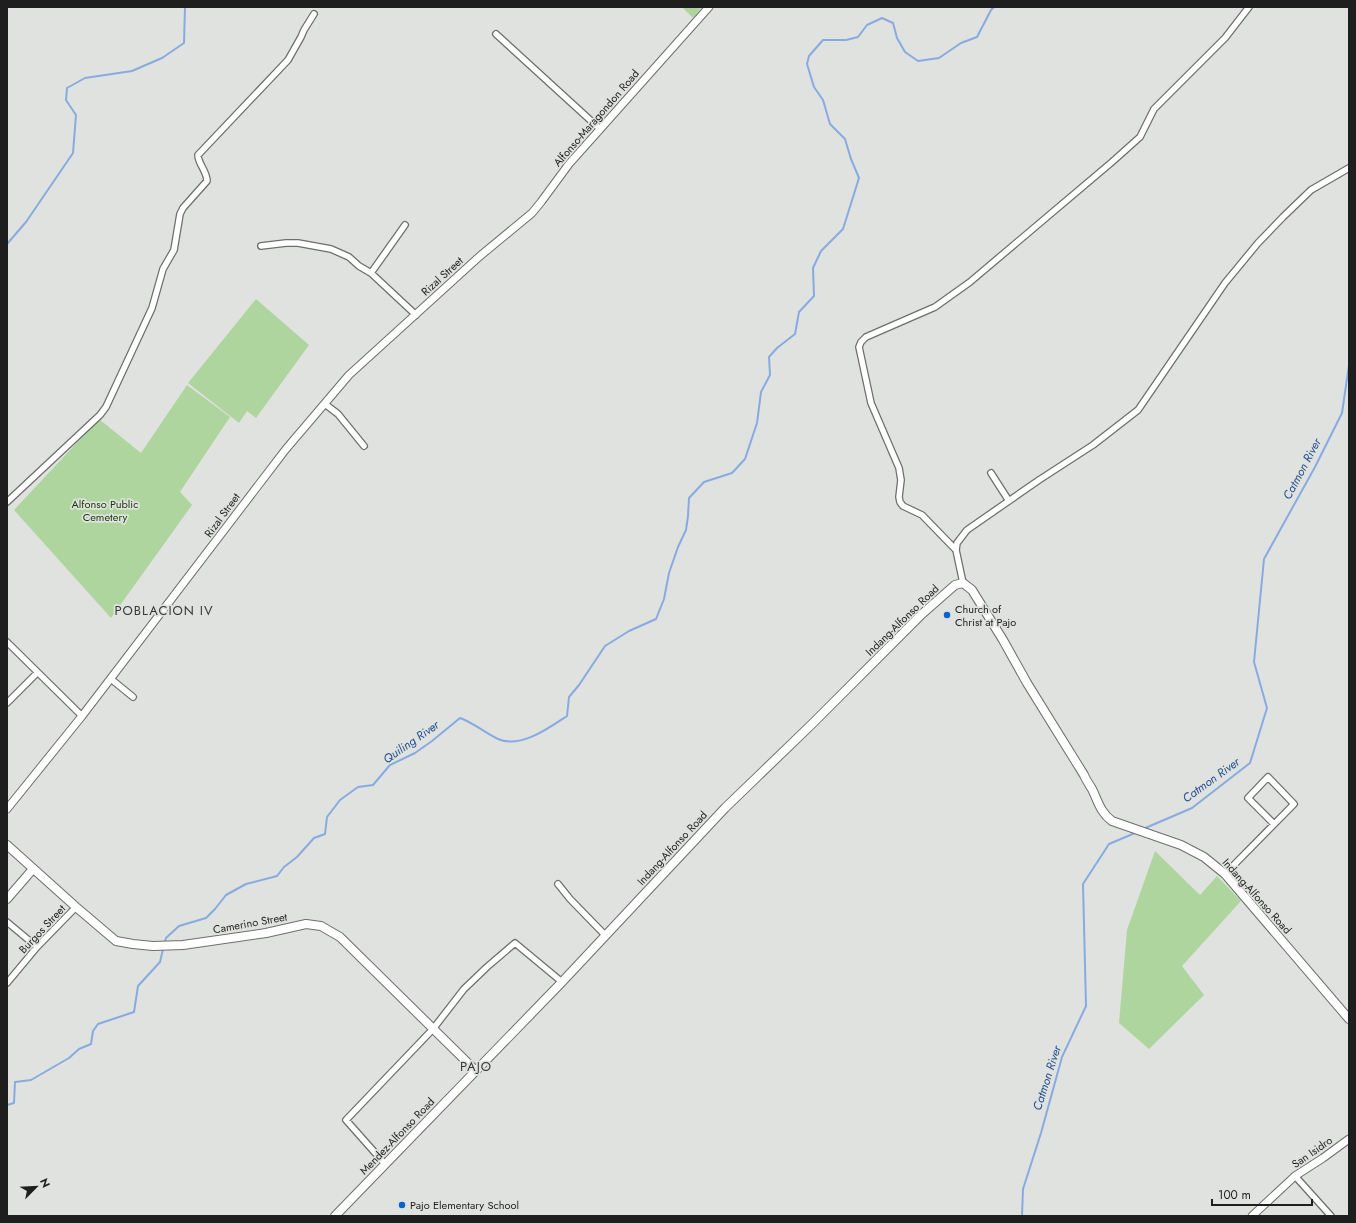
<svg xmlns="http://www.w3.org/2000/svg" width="1356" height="1223" font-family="Jost,sans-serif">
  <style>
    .green { fill: #afd59f }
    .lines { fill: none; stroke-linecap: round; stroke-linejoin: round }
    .stream { stroke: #87abe0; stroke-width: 2 }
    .minor-casing { stroke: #6d6f6c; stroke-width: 8 }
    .tertiary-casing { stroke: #6d6f6c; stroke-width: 9 }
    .secondary-casing { stroke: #6d6f6c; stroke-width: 10 }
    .minor { stroke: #fff; stroke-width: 5.5 }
    .tertiary { stroke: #fff; stroke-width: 7 }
    .secondary { stroke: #fff; stroke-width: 8 }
    .poi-dot { fill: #0963cc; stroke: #e0e2df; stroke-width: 1.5 }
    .labels { text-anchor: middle; stroke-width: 3.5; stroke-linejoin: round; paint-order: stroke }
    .street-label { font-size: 11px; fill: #1d1e1d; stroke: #e0e2df }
    .park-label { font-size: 11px; fill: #153800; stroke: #e0e2df }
    .poi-label { font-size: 11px; fill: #1d1e1d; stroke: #e0e2df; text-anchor: start }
    .water-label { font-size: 12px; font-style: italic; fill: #214f8f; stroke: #e0e2df }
    .quarter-label { font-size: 13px; letter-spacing: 1px; fill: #373836; stroke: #e0e2df }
  </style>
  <rect width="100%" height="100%" fill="#e0e2df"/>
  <path class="green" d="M682 7H702L693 18Z
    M256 299 309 345 256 418 247 411 239 423 188 383Z
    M187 385 230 417 180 492 192 505 111 618 14 510 99 419 141 453Z
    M1155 851 1200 895 1217 876 1241 901 1182 966 1204 995 1149 1049 1119 1023 1127 930Z"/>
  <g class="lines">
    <path class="stream" d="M7 244 26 222 73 153 76 115 66 100 67 88 85 78 132 71 162 58 184 43 185 7
      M1143 829 1192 808 1250 763 1267 708 1254 662 1264 559 1315 467 1342 413 1349 365
      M164 944 166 938 179 926 206 918 215 909 226 895 246 884 277 876 284 867 297 857 314 838 325 834 327 817 340 800 358 787 373 785 390 765 415 753 432 741 460 718C474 723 485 733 498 739 520 749 549 728 567 716L569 697 579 685 605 646 629 631 656 619 664 599 669 573 678 547 686 530 688 516 689 498 704 482 732 473 745 459 757 423 761 392 770 375 769 357 777 348 795 334 799 312 814 296 813 268 821 251 843 229 859 178 851 159 845 139 830 124 823 100 814 87 807 64 809 56 823 40H846L858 37 867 25 882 18 893 23 897 38 905 52 918 61 939 58 961 43 977 37 991 10 994 7
      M7 1105 14 1103 15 1082 31 1080 69 1058 79 1049 91 1044 93 1031 98 1024 134 1012 138 986 160 962 163 949
      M1022 1216 1023 1189 1041 1133 1062 1057 1086 1006 1083 884 1109 844 1135 833"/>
    <defs>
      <path id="minor" d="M496 34 600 129
        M261 246 286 243H298L331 249 349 257 359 266 371 273 416 315
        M371 273 405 225
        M325 404 338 414 364 446
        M991 473 1009 501
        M7 502 100 415 106 407 152 308 163 269 174 250 180 214 183 208 207 181C207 171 198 164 198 155L288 60 301 37 304 30 314 14
        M956 550 922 515 903 506 900 502 899 497 901 480 899 468 871 403 859 347 861 342 866 337 935 307 970 282 1112 162 1140 137 1154 109 1225 38 1249 7
        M963 583 956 550 957 543 967 530 1039 480 1093 445 1138 410 1225 283 1258 243 1283 217 1311 190 1349 168
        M7 642 82 716
        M111 679 133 697
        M7 703 37 673
        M1225 874 1294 804 1268 777 1248 798 1274 824
        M558 884 570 899 605 935
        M7 922 37 947
        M7 983 37 947 76 907
        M385 1164 346 1120 433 1029 464 989 487 967 515 943 562 982
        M1295 1176 1331 1216"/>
      <path id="tertiary" d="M7 809 82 716 286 449 349 375 480 256 532 213 541 202 569 164 709 7
        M1252 1216 1295 1176 1323 1158 1349 1139"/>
      <path id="secondary" d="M7 845 76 907 116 941 133 944 153 946 183 945 266 933 306 924 321 926 340 937 475 1070
        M7 899 33 869
        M335 1216 562 982 725 808 812 724 922 614 955 585 963 583 972 590 1003 640 1027 683 1084 775C1086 780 1089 784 1092 789 1098 801 1100 812 1112 821L1181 845 1204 857 1225 874 1349 1019"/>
    </defs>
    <use href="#minor" class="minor-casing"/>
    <use href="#tertiary" class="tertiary-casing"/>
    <use href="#secondary" class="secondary-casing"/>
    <use href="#minor" class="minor"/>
    <use href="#tertiary" class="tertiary"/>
    <use href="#secondary" class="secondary"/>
  </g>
  <g class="poi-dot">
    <circle cx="947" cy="615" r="4"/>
    <circle cx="402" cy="1205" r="4"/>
  </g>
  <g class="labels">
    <g class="street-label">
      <text transform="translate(596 118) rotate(-49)" y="4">Alfonso-Maragondon Road</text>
      <text transform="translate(442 276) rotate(-42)" y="4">Rizal Street</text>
      <text transform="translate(222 515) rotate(-54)" y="4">Rizal Street</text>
      <text transform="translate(902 620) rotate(-44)" y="4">Indang-Alfonso Road</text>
      <text transform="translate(672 848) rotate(-47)" y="4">Indang-Alfonso Road</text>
      <text transform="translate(1257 896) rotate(48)" y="4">Indang-Alfonso Road</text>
      <text transform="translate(250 923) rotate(-10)" y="4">Camerino Street</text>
      <text transform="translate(42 929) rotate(-47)" y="4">Burgos Street</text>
      <text transform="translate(397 1136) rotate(-46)" y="4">Mendez-Alfonso Road</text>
      <text transform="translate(1312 1152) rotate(-35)" y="4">San Isidro</text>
    </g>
    <g class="park-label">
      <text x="105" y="508">Alfonso Public<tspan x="105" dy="13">Cemetery</tspan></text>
    </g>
    <g class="poi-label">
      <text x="955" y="613">Church of<tspan x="955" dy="13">Christ at Pajo</tspan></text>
      <text x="410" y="1209">Pajo Elementary School</text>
    </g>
    <g class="water-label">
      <text transform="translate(1302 469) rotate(-62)" y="4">Catmon River</text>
      <text transform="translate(411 742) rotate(-35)" y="4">Quiling River</text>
      <text transform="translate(1211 780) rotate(-36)" y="4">Catmon River</text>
      <text transform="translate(1047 1078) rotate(-72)" y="4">Catmon River</text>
    </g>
    <g class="quarter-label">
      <text x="164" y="615">POBLACION IV</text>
      <text x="476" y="1071">PAJO</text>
    </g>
  </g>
  <rect width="1356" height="1223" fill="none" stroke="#1d1e1d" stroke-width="16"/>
  <g transform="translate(36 1187) rotate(66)" stroke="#e0e2df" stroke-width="3" paint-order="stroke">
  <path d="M0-3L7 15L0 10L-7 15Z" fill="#1d1e1d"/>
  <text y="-6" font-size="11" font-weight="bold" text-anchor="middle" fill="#1d1e1d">N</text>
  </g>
  <path d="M1212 1199v6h100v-6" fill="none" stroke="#1d1e1d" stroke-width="2"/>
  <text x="1218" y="1199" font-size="12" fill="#1d1e1d" stroke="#e0e2df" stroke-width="3" paint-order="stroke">100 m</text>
</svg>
